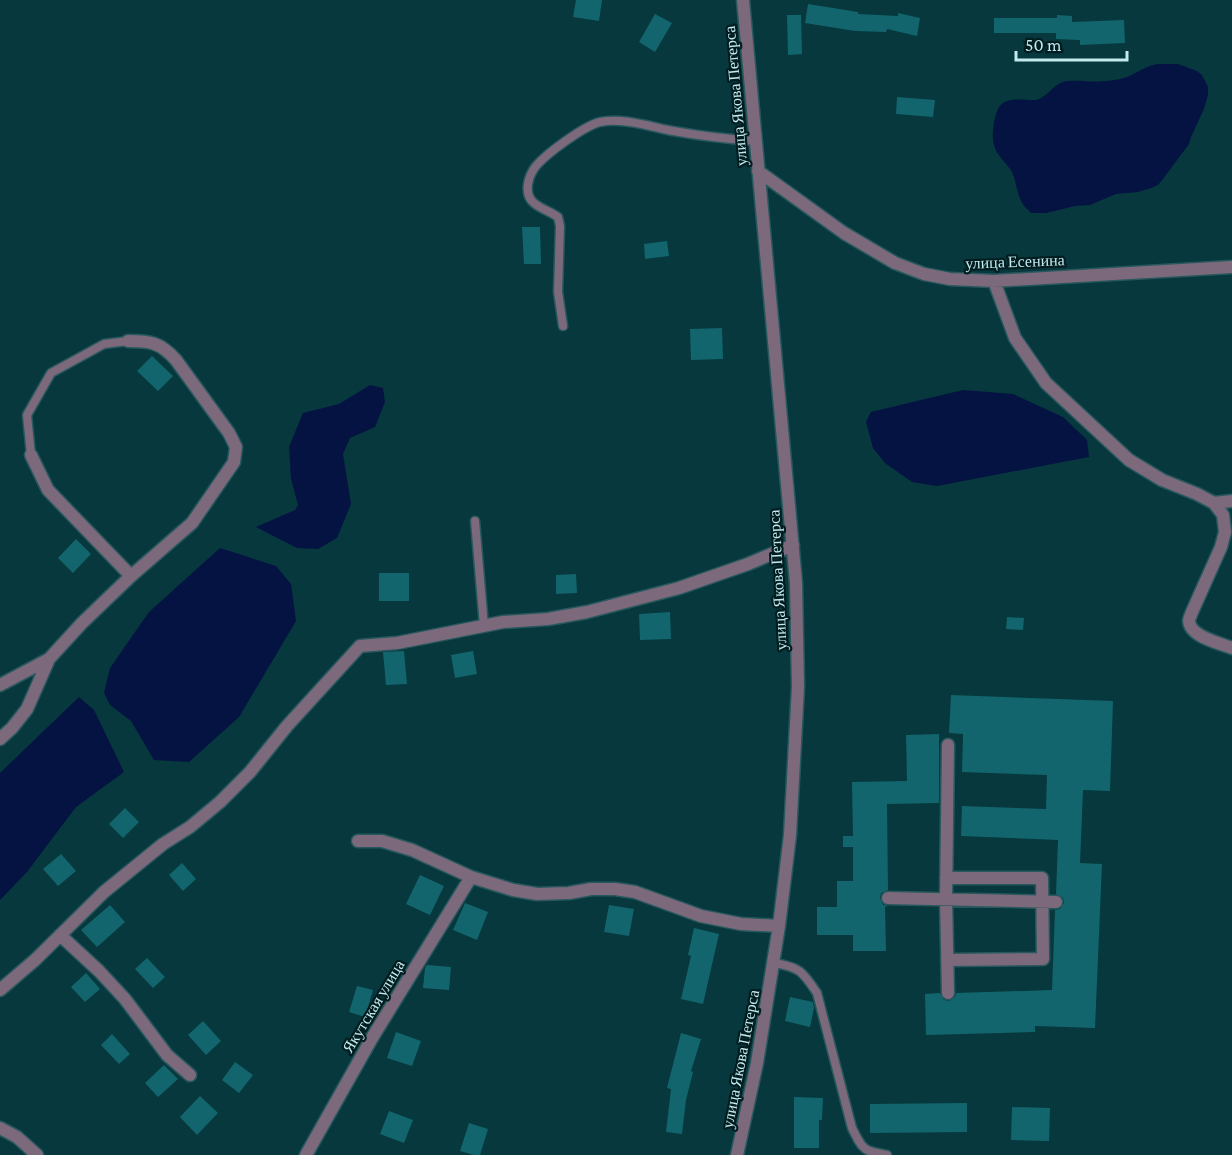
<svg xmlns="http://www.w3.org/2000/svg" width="1232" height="1155" font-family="'Crimson Pro',serif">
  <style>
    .water { fill: #051343 }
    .building { fill: #13656d }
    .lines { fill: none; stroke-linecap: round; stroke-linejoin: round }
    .lane-casing { stroke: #28585d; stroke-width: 11 }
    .street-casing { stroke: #28585d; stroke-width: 15 }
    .lane { stroke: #7c697c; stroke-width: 8 }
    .street { stroke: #7c697c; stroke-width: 12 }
    .labels { text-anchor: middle; stroke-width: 4.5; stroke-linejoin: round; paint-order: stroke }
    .street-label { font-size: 16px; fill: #c1e9ee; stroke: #021d20 }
  </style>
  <rect width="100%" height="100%" fill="#06383d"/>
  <path class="water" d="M1157 64H1178L1197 71 1202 75 1208 87V95L1204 109 1191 137 1189 144 1163 179 1158 185 1151 188 1138 192 1116 194 1090 205 1075 206 1046 213H1031C1015 199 1019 188 1012 172 1007 163 996 155 994 145 991 136 994 117 998 109 1005 95 1024 101 1036 100 1046 98 1053 85 1063 82 1076 79 1091 83 1104 81 1111 81 1121 79 1127 77 1137 73 1146 66 1157 64Z
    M370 385 383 388 385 402 375 427 350 438 343 454 351 504 337 538 318 549 297 548 256 527 295 510 298 505 291 479 289 447 303 413 339 404Z
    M963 390 1013 394 1063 417 1087 440 1089 457 937 486 912 482 885 463 873 448 866 422 871 412Z
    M220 548 276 566 291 584 296 621 239 717 189 762 154 760 131 721 110 705 104 693 110 668 149 612Z
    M79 697 94 710 124 772 76 807 27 872 0 900V773Z"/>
  <path class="building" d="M576 0H602L599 21 573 17Z
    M808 4 858 12V14L898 16V13L920 18 917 36 887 29 886 32 855 31 805 23Z
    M655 14 672 23 655 52 639 42Z
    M787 15H801L802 54 788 55Z
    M1057 15 1072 16V22L1124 20 1125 43 1080 45V40L1056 39V33H994V18H1057Z
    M897 97 935 100 933 117 896 114Z
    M522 227H540L541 264H524Z
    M667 241 669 256 645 259 644 244Z
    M722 328 723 359 691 360 690 329Z
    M152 356 173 376 158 391 137 371Z
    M76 539 91 554 73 573 58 558Z
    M379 573H409V601H379Z
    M576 574 577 593 556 594V575Z
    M670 612 671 639 640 640 639 614Z
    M1007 617 1024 618 1023 630 1006 629Z
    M404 651 407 684 386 685 383 652Z
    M473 651 477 674 455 678 451 655Z
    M951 695 1113 701 1110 791 1083 790 1080 863 1102 864 1095 1028 1035 1026V1032L926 1035 925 994 940 993 944 1000 949 1001 955 997 956 993 1052 990 1055 910 1060 909 1064 903 1063 898 1056 894 1058 840 961 836 962 806 1046 809 1047 775 962 772 963 734 949 733Z
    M939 734V803L887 804 888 890 881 893 880 898 883 905 888 906 885 907 886 951H853V935H817V907H837V881H853V847H843V836H853L852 782 907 781 906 735Z
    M125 808 139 822 123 838 109 824Z
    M61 854 76 871 58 886 43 869Z
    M182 863 196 879 183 891 169 875Z
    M420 875 444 886 430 915 406 904Z
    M465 903 488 912 477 940 453 930Z
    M110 905 125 922 97 947 81 930Z
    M609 905 634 909 629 936 604 932Z
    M694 928 719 934 703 1004 681 999 691 956 688 955Z
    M147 958 165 977 153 988 135 969Z
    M427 965 451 967 449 990 423 988 425 968Z
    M86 973 100 989 85 1002 71 987Z
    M357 986 373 990 365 1017 349 1012Z
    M790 997 813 1002 814 1008 810 1027 785 1021Z
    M203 1021 221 1041 206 1055 188 1035Z
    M396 1032 421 1041 412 1066 387 1058Z
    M681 1033 701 1039 691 1071 693 1072 686 1100 682 1134 666 1132 671 1089 667 1088Z
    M112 1034 130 1054 119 1064 101 1045Z
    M235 1062 253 1075 239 1093 222 1080Z
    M164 1065 178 1079 158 1097 145 1083Z
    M200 1096 218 1113 197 1135 180 1117Z
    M794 1097 823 1098 822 1120H819V1148H794Z
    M967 1103V1132L870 1133V1104Z
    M1012 1107 1050 1108 1049 1141 1011 1140Z
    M389 1111 413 1120 404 1143 380 1134Z
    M469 1123 488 1129 480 1155H474L460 1151Z"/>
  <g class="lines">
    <defs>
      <path id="lane" d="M563 326 558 292 560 226 558 217C551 212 541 209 534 203 523 194 528 176 536 166 547 153 584 126 600 122 622 117 652 127 673 131 701 136 728 139 755 141
        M31 455 27 415 51 373 104 344 128 341
        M475 521 484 626
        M774 963C800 967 803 972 817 993L852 1128C863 1150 863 1151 887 1155"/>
      <path id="street" d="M758 171 844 233 895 263 924 274 950 279 994 281 1232 267
        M994 281 1015 338 1046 383 1129 460 1162 480 1197 494 1214 503 1223 515 1225 532 1221 547 1192 612C1191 615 1189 618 1189 621 1190 637 1220 643 1232 648
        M31 455 48 490 131 576
        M1214 503 1232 501
        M0 685 49 659 82 623 131 576 192 523 234 462 236 447 229 433 176 360C160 342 150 341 128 341
        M0 739 12 728 27 709 49 659
        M948 745 946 899 948 993
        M358 841H382L412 850 471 877 513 890 537 894 569 893 591 889H615L635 892 701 916 741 924 779 926
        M946 878H1042L1043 959 947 960
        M888 898 1056 902
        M60 935 99 971 125 999 167 1055 190 1075
        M0 990 35 960 104 892 163 844 190 827 220 802 250 772 287 726 360 646 397 643 503 622 548 619 587 612 679 588 748 564 793 545
        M0 1128 17 1137 37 1155
        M306 1155 372 1038 471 877
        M737 1155 757 1063 779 926 790 835 798 687 796 583 743 0"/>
    </defs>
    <use href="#lane" class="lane-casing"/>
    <use href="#street" class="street-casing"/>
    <use href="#lane" class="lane"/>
    <use href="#street" class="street"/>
  </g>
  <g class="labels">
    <g class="street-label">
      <text transform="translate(735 96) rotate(-95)" y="6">улица Якова Петерса</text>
      <text transform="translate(1015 261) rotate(-2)" y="6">улица Есенина</text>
      <text transform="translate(777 580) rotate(-93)" y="6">улица Якова Петерса</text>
      <text transform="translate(373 1006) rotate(-59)" y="6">Якутская улица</text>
      <text transform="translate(740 1059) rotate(-79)" y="6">улица Якова Петерса</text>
    </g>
  </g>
  <path d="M1016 51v9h111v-9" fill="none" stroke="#c1e9ee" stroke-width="3"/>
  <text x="1025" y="51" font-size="18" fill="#c1e9ee" stroke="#021d20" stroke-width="4.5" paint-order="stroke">50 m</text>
</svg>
